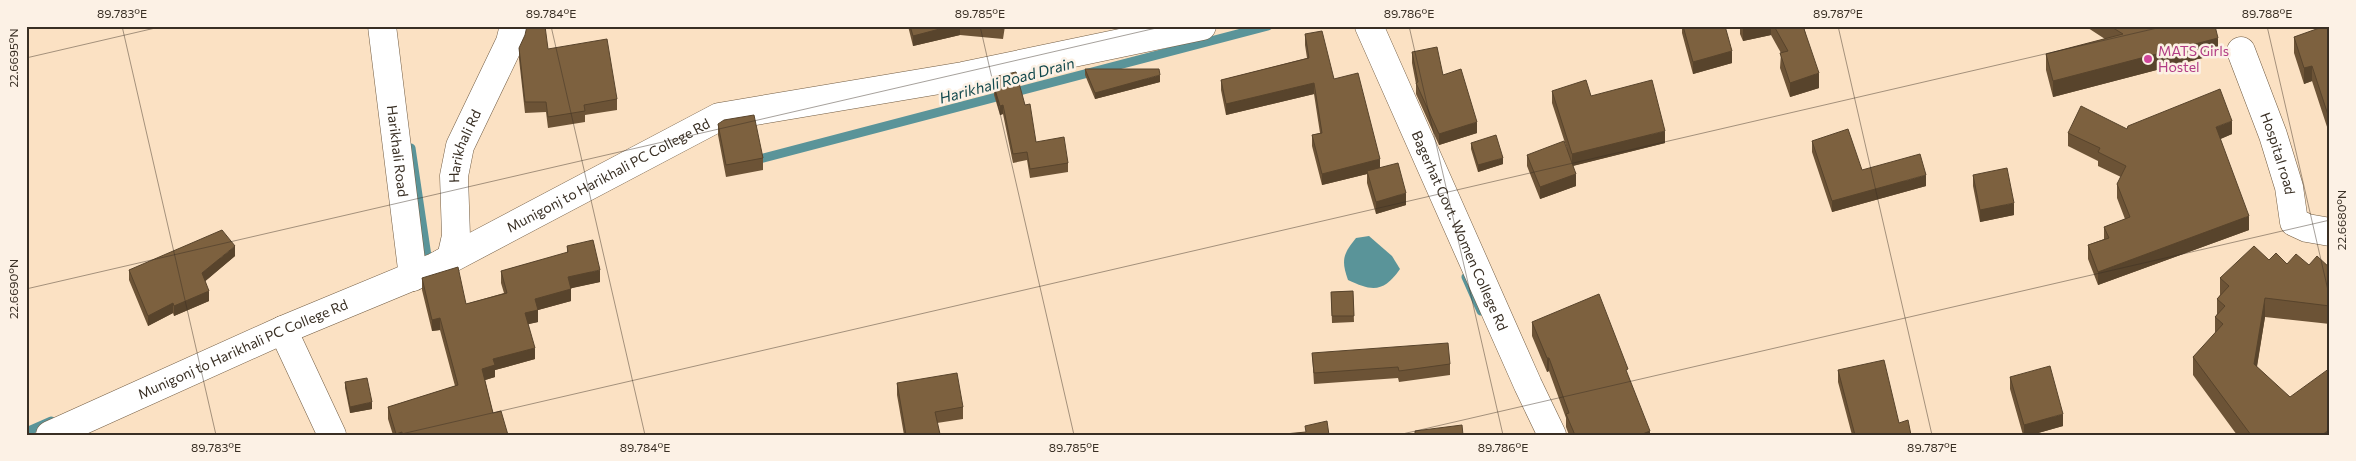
<svg xmlns="http://www.w3.org/2000/svg" width="2356" height="461" font-family="Commissioner,sans-serif">
  <style>
    .water { fill: #5a9499 }
    .lines { fill: none; stroke-linecap: round; stroke-linejoin: round }
    .stream { stroke: #5a9499; stroke-width: 9 }
    .tertiary-casing { stroke: #725c42; stroke-width: 29 }
    .secondary-casing { stroke: #725c42; stroke-width: 29 }
    .tertiary { stroke: #fff; stroke-width: 28 }
    .secondary { stroke: #fff; stroke-width: 28 }
    .wall { fill: #6c5336 }
    .shaded-wall { fill: #58442c }
    .building { fill: #7d613f; stroke: #58442c }
    .ticks { fill: none; stroke: #392f24; stroke-width: 1; stroke-opacity: 0.45 }
    .hotel-dot { fill: #d1479c; stroke: #fcf1e5; stroke-width: 2 }
    .labels { text-anchor: middle; stroke-width: 5; stroke-linejoin: round; paint-order: stroke }
    .hotel-label { font-size: 14px; fill: #b23c85; stroke: #fcf1e5; text-anchor: start }
    .street-label { font-size: 14px; fill: #392f24; stroke: #fcf1e5 }
    .water-label { font-size: 15px; font-style: italic; fill: #12484c; stroke: #fcf1e5 }
    .neatline { fill: none; stroke: #392f24; stroke-width: 2 }
    .ticks-label { font-size: 12px; text-anchor: middle; fill: #392f24 }
  </style>
  <rect width="100%" height="100%" fill="#fbe1c3"/>
  <path class="water" d="M1369 236 1392 256 1400 269C1384 292 1373 292 1348 280 1341 260 1343 254 1356 238Z"/>
  <g class="lines">
    <path class="stream" d="M411 148 428 263
      M752 161 1268 26
      M1466 277 1481 311
      M26 432 51 421"/>
    <defs>
      <g id="tertiary">
        <path id="s1" d="M1369 26 1528 385 1552 435"/>
        <path id="s2" d="M2241 51 2273 135 2289 187 2294 222 2307 228 2330 232"/>
        <path id="s3" d="M439 265 451 258 456 236 454 176 460 146 510 42 514 26"/>
        <path d="M283 330 332 435"/>
        <path id="s4" d="M50 435 283 330 435 267 719 117 963 76 1202 26"/>
      </g>
      <g id="secondary">
        <path id="s5" d="M382 26 413 277"/>
      </g>
    </defs>
    <use href="#tertiary" class="tertiary-casing"/>
    <use href="#secondary" class="secondary-casing"/>
    <use href="#tertiary" class="tertiary"/>
    <use href="#secondary" class="secondary"/>
  </g>
  <path class="wall" d="M908 26H1005L1003 39 960 35 913 46Z
    M1682 26H1725L1732 63 1693 74 1682 33Z
    M1740 26H1806L1804 27 1819 88 1790 97 1780 68 1781 53 1771 35 1743 41 1740 34Z
    M2085 26H2215L2218 54 2053 97 2046 70V54L2105 39Z
    M2330 26V136L2312 81 2304 84 2294 53V37Z
    M1305 34 1334 79 1380 168 1406 205 1376 214 1367 183V174L1322 185 1312 146V135L1320 133 1314 94 1226 115 1221 90V80L1307 58 1305 45Z
    M519 48 548 49 617 99V110L585 115V122L548 128 546 112 525 113 519 59Z
    M1412 52 1443 75 1477 133 1439 145 1416 94V84L1412 63Z
    M1085 69 1160 82 1095 99 1085 75Z
    M998 76 1025 105 1036 142 1068 163V172L1030 178 1027 160 1013 163 1003 114 1000 115 994 95V86L998 85Z
    M1552 91 1591 96 1665 143 1573 166 1576 186 1540 199 1527 166V155L1567 149 1552 103Z
    M718 124 763 158V170L726 177 718 135Z
    M2127 129 2232 134 2220 139 2249 230 2098 285 2088 259V245L2104 239V227L2125 219 2117 198V184L2121 177 2098 166V161L2068 146V133Z
    M1812 141 1862 170 1926 186 1832 212 1812 152Z
    M1471 143 1503 164 1478 172 1471 149Z
    M1973 175 2014 215 1980 222 1973 186Z
    M567 246 600 282 571 288V301L538 310V322L528 324 535 359 495 370V377L485 380 493 413 508 435H393L388 419V407L455 386 440 330 432 331 422 290V278L466 304 504 293 501 283V271L567 253Z
    M235 256 205 281 209 301 174 316 173 313 148 326 129 280V270Z
    M2269 260 2287 264 2309 265 2330 268V324L2265 317 2257 367 2330 435H2237L2193 375V357L2215 334V317L2217 314V299L2220 295V278Z
    M1353 291 1354 322 1332 323 1331 292Z
    M1532 322 1628 376 1650 435H1569L1566 427V418L1549 371 1547 372 1532 336Z
    M1312 353 1450 364V375L1399 382 1398 378 1314 384Z
    M1838 370 1899 423 1911 435H1852L1838 382Z
    M2010 377 2063 426 2031 435H2023L2010 389Z
    M345 382 372 409 350 413 345 388Z
    M897 383 963 407V419L937 423 940 435H904L897 395Z"/>
  <path class="shaded-wall" d="M951 26H960V35L913 46V36Z
    M1745 26H1771V35L1743 41V27Z
    M2218 38V54L2053 97V81Z
    M1732 51V63L1693 74V62Z
    M2312 66V81L2304 84V68Z
    M1819 73V88L1790 97V83Z
    M1160 75V82L1095 99V93Z
    M1314 83V94L1226 115V104Z
    M1003 105V114L1000 115V106Z
    M2232 121V134L2216 141V127Z
    M1477 122V133L1439 145V134Z
    M1665 131V143L1572 166V154Z
    M1503 158V164L1478 172V165Z
    M1380 159V170L1367 171V174L1322 185V174Z
    M1576 174V186L1540 199V187Z
    M1926 175V186L1832 212V201Z
    M1406 193V205L1376 214V202Z
    M2014 203V215L1980 222V210Z
    M2249 216V230L2098 285V272Z
    M235 246V256L202 284V273Z
    M600 270V282L568 289V277Z
    M571 289V301L538 310V322L525 325V313L535 299Z
    M209 291V301L174 316V306Z
    M2265 298V317L2254 383V364Z
    M173 303V313L148 326V316Z
    M440 318V330L432 331V320Z
    M535 348V359L495 370V377L482 381V369L493 359Z
    M1547 358H1549V371L1547 372Z
    M372 402V409L350 413V407Z
    M2063 414V426L2031 435H2024V425Z
    M2330 429V435H2322Z
    M1650 431V435H1640Z"/>
  <path class="building" d="M527 26H545L548 49 607 39 617 99 584 105 585 111 548 117 546 102H525L519 48 525 35Z
    M910 26H951L913 36Z
    M980 26H1004L1003 29Z
    M1683 26H1725L1732 51 1693 62Z
    M1774 26H1803L1819 73 1790 83 1780 53 1788 51Z
    M2110 26H2215L2218 38 2053 81 2046 54 2123 34Z
    M2325 26H2330V121L2312 66 2304 68 2294 37Z
    M1322 31 1334 79 1358 73 1380 159 1322 174 1312 135 1322 133 1314 83 1226 104 1221 80 1309 58 1305 34Z
    M1437 47 1443 75 1461 69 1477 122 1439 134 1416 83 1418 82 1412 52Z
    M1085 69H1159L1160 75 1095 93Z
    M1016 72 1025 105 1030 104 1036 142 1064 137 1068 163 1030 169 1027 152 1013 154 1003 105 1000 106 994 86 999 85 998 76Z
    M1586 80 1591 96 1652 80 1665 131 1572 154 1552 91Z
    M2220 89 2232 121 2216 127 2249 216 2098 272 2088 245 2109 238 2104 227 2130 217 2117 184 2126 166 2098 152 2100 148 2068 133 2081 106 2127 129 2128 126Z
    M754 115 763 158 726 165 718 124 724 120Z
    M1848 129 1862 170 1920 154 1926 175 1832 201 1812 141Z
    M1496 135 1503 158 1478 165 1471 143Z
    M1564 141 1576 174 1540 187 1527 155Z
    M1398 163 1406 193 1376 202 1367 171Z
    M2007 168 2014 203 1980 210 1973 175Z
    M222 230 235 246 202 273 209 291 174 306 173 303 148 316 129 270Z
    M593 240 600 270 568 277 571 289 535 299 538 310 525 313 535 348 493 359 495 365 482 369 493 413 501 411 508 435H402V432L396 434 388 407 458 385 440 318 432 320 422 278 458 267 466 304 507 293 501 271 568 252 567 246Z
    M2254 246 2269 260 2276 253 2287 264 2296 254 2309 265 2317 256 2330 268V306L2265 298 2254 364 2290 397 2330 368V429L2322 435H2251L2193 357 2223 324 2215 317 2225 306 2217 299 2229 286 2220 278Z
    M1353 291 1354 316H1332L1331 292Z
    M1599 294 1628 369 1626 370 1650 431 1640 435H1575L1566 414 1569 413 1549 358H1547L1532 322Z
    M1448 343 1450 364 1399 371 1398 367 1314 373 1312 353Z
    M1884 360 1899 423 1908 420 1911 435H1855L1838 370Z
    M2050 366 2063 414 2024 425 2010 377Z
    M957 373 963 407 935 412 940 434 906 435 897 383Z
    M367 378 372 402 350 407 345 382Z
    M1327 421 1329 435H1274L1306 432 1305 426Z
    M1462 425 1463 435H1415V431Z"/>
  <path class="ticks" d="M122 26 216 435M551 26 645 435M980 26 1074 435M1409 26 1503 435M1838 26 1932 435M2267 26 2330 299M26 58 164 26M26 289 1165 26M397 435 2166 26M1398 435 2330 220"/>
  <circle class="hotel-dot" cx="2148" cy="59" r="5"/>
  <g class="labels">
    <g class="hotel-label">
      <text x="2158" y="56">MATS Girls<tspan x="2158" dy="16">Hostel</tspan></text>
    </g>
    <g class="street-label">
      <text dy="5" stroke="none"><textPath href="#s3" startOffset="128">Harikhali Rd</textPath></text>
      <text dy="5" stroke="none"><textPath href="#s5" startOffset="126">Harikhali Road</textPath></text>
      <text dy="5" stroke="none"><textPath href="#s2" startOffset="109">Hospital road</textPath></text>
      <text dy="5" stroke="none"><textPath href="#s4" startOffset="616">Munigonj to Harikhali PC College Rd</textPath></text>
      <text dy="5" stroke="none"><textPath href="#s1" startOffset="224">Bagerhat Govt. Women College Rd</textPath></text>
      <text dy="5" stroke="none"><textPath href="#s4" startOffset="211">Munigonj to Harikhali PC College Rd</textPath></text>
    </g>
    <g class="water-label">
      <text transform="translate(1007 81) rotate(-15)" y="5">Harikhali Road Drain</text>
    </g>
  </g>
  <rect width="2356" height="461" fill="none" stroke="#fcf1e5" stroke-width="55"/>
  <rect x="28" y="28" width="2300" height="406" class="neatline"/>
  <g class="ticks-label">
    <text x="122" y="18">89.783°E</text>
    <text x="551" y="18">89.784°E</text>
    <text x="980" y="18">89.785°E</text>
    <text x="1409" y="18">89.786°E</text>
    <text x="1838" y="18">89.787°E</text>
    <text x="2267" y="18">89.788°E</text>
    <text transform="translate(14 58) rotate(-90)" y="4">22.6695°N</text>
    <text transform="translate(2342 220) rotate(-90)" y="4">22.6680°N</text>
    <text transform="translate(14 289) rotate(-90)" y="4">22.6690°N</text>
    <text x="216" y="452">89.783°E</text>
    <text x="645" y="452">89.784°E</text>
    <text x="1074" y="452">89.785°E</text>
    <text x="1503" y="452">89.786°E</text>
    <text x="1932" y="452">89.787°E</text>
  </g>
</svg>
